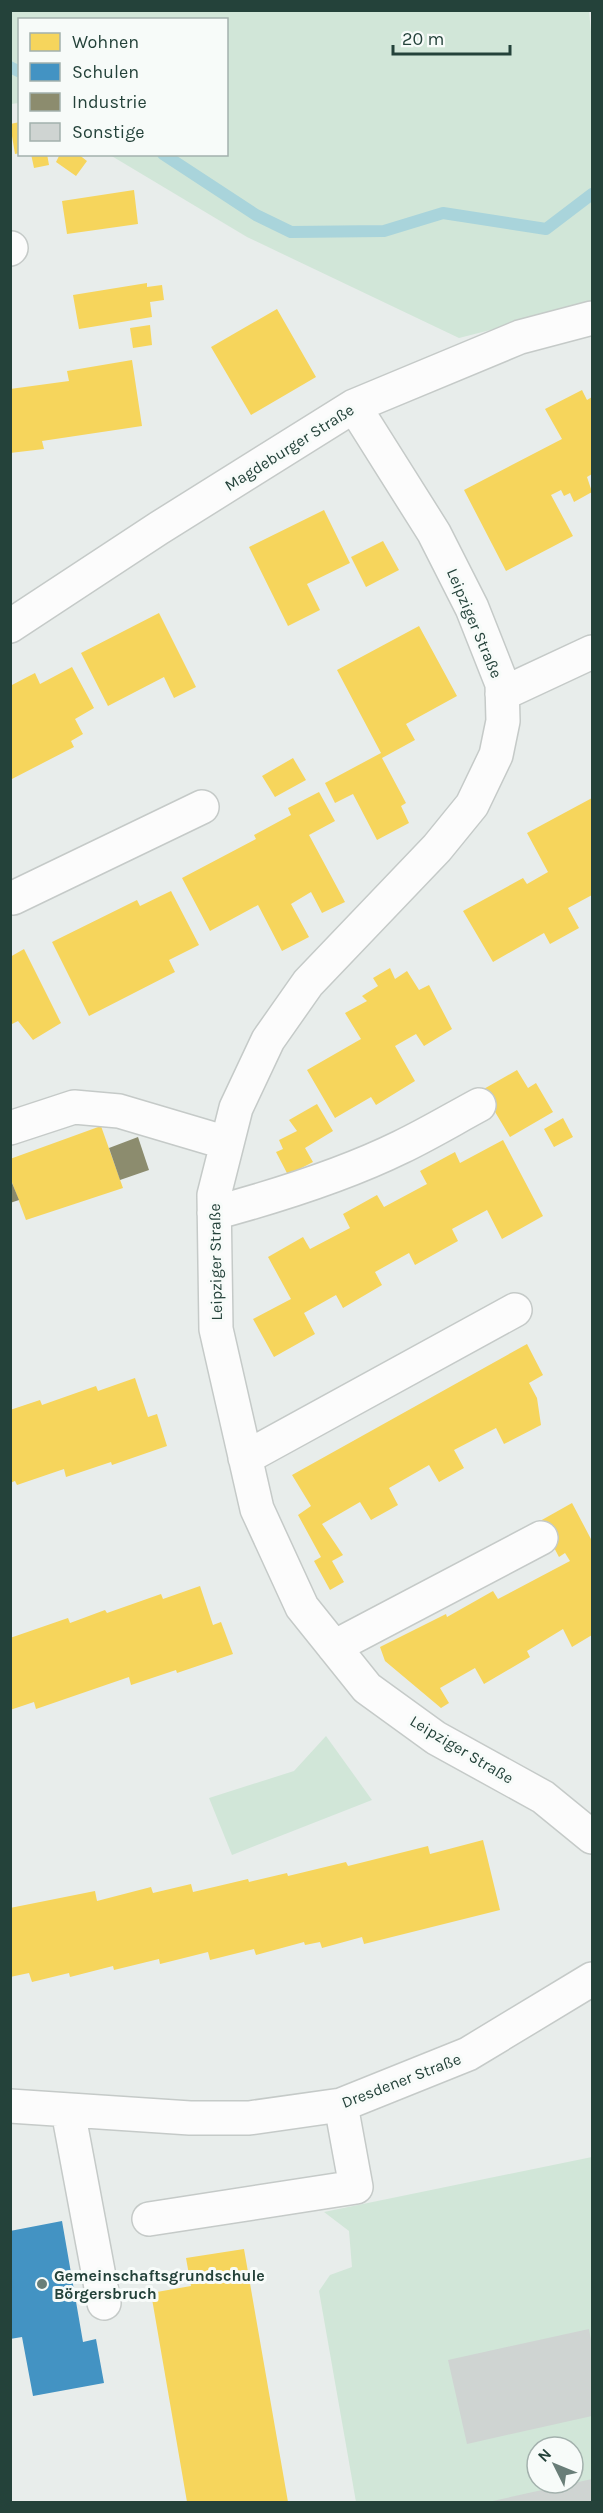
<svg xmlns="http://www.w3.org/2000/svg" width="603" height="2513" font-family="Karla,sans-serif">
  <style>
    .green { fill: #d1e6d8; fill-rule: evenodd }
    .homes { fill: #f6d55c }
    .schools { fill: #4393c3 }
    .industry { fill: #8c8c6e }
    .lines { fill: none; stroke-linecap: round; stroke-linejoin: round }
    .stream { stroke: #a9d4db; stroke-width: 12 }
    .building { fill: #cfd4d2 }
    .minor-casing { stroke: #c5cac8; stroke-width: 36 }
    .minor { stroke: #fcfcfc; stroke-width: 33 }
    .poi-dot { fill: #697e78; stroke: #f7fbf9; stroke-width: 2 }
    .labels { text-anchor: middle; stroke-width: 6; stroke-linejoin: round; paint-order: stroke }
    .street-label { font-size: 16px; fill: #24423a; stroke: #f7fbf9 }
    .poi-label { font-size: 16px; font-weight: bold; fill: #24423a; stroke: #f7fbf9; text-anchor: start }
  </style>
  <rect width="100%" height="100%" fill="#e8edeb"/>
  <path class="green" d="M11 11H589L592 42V304L459 338 247 237 110 155 226 154V20H20L19 103 11 104Z
    M326 1736 372 1800 232 1855 209 1798 294 1771Z
    M592 2157V2502H356L319 2291 330 2275 352 2267 349 2231 324 2212ZM537 2447H573V2483H537Z"/>
  <path class="homes" d="M20 122V153L15 154 10 124Z
    M31 154H47L49 165 34 168Z
    M60 154H78L87 161 76 176 56 162Z
    M134 190 138 224 67 234 62 201Z
    M147 283V287L162 285 164 300 150 302 152 317 79 329 73 295Z
    M277 309 316 377 251 415 211 347Z
    M150 325 152 345 133 348 130 328Z
    M132 360 142 426 42 441 44 449 10 453V389L69 381 67 371Z
    M582 390 587 400 592 397V474L587 477 592 492 574 502 570 493 564 496 561 490 551 495 573 536 506 571 464 490 562 439 545 409Z
    M324 510 350 563 307 584 320 610 288 626 249 547Z
    M383 541 399 570 366 587 351 557Z
    M159 613 196 687 174 698 164 677 108 706 81 653Z
    M419 626 457 696 406 724 415 740 382 758 406 803 401 806 409 823 377 840 353 794 335 803 325 783 381 753 337 670Z
    M72 667 94 708 75 719 83 734 71 741 74 747 10 780V686L35 673 40 684Z
    M293 758 306 780 275 797 262 776Z
    M319 792 335 821 309 835 345 902 322 913 311 892 291 904 309 937 282 951 258 905 210 931 182 878 256 839 254 835 291 815 288 808Z
    M592 798V895L568 908 579 928 550 944 544 933 493 962 463 911 523 878 527 884 548 872 527 833Z
    M171 891 199 945 169 960 175 972 89 1016 52 942 137 900 140 906Z
    M24 949 61 1023 33 1040 18 1021 10 1025V957Z
    M390 968 395 979 407 971 419 990 429 985 452 1029 424 1046 416 1034 395 1046 415 1081 376 1105 371 1097 335 1118 307 1070 361 1039 345 1013 367 1001 362 996 378 986 373 978Z
    M517 1070 528 1088 536 1083 553 1112 510 1137 482 1090Z
    M317 1104 333 1131 305 1148 313 1162 288 1175 276 1152 283 1149 279 1140 297 1131 289 1120Z
    M563 1118 573 1137 554 1147 544 1129Z
    M101 1126 123 1188 26 1220 10 1177V1159Z
    M503 1140 543 1216 502 1239 487 1210 452 1229 458 1241 415 1265 409 1253 375 1272 382 1285 343 1308 336 1295 304 1313 315 1334 274 1357 253 1319 291 1299 268 1257 303 1237 310 1249 350 1228 343 1214 377 1195 384 1207 427 1184 420 1171 455 1152 460 1163Z
    M527 1344 543 1375 529 1383 537 1398 541 1425 504 1444 496 1428 454 1450 464 1468 439 1482 429 1465 389 1488 398 1505 371 1520 360 1502 322 1524 343 1555 332 1561 344 1582 330 1590 314 1561 321 1557 298 1515 311 1506 292 1475Z
    M135 1378 148 1417 157 1414 167 1446 112 1465 111 1462 66 1477 64 1469 17 1485 15 1481 10 1483V1410L40 1400 42 1405 96 1386 98 1391Z
    M572 1503 592 1541V1635L572 1647 563 1629 527 1651 530 1657 484 1684 475 1668 440 1688 449 1703 441 1708 385 1661 380 1647 446 1614 447 1617 493 1591 498 1599 570 1561 565 1553 559 1557 540 1521Z
    M200 1586 213 1625 221 1622 233 1654 177 1673 176 1670 131 1685 129 1677 36 1709 34 1702 10 1710V1638L68 1618 70 1623 105 1610 107 1613 161 1594 163 1599Z
    M483 1840 500 1910 364 1944 362 1937 322 1948 320 1942 305 1945 304 1942 256 1955 254 1949 210 1960 208 1952 160 1964 159 1959 114 1970 113 1966 70 1977 69 1973 32 1982 29 1973 10 1977V1908L95 1891 97 1901 151 1887 153 1893 191 1884 193 1892 248 1879 249 1882 287 1873 288 1876 346 1862 348 1866 428 1846 430 1854Z
    M244 2249 288 2502H187L151 2293 191 2286 186 2258Z"/>
  <path class="schools" d="M62 2221 83 2342 96 2339 104 2383 33 2396 22 2337 10 2339V2231Z"/>
  <path class="industry" d="M138 1137 149 1170 120 1180 109 1148Z
    M10 1178 19 1200 10 1203Z"/>
  <g class="lines">
    <path class="stream" d="M10 67 20 72
      M163 154 256 215 291 232 384 231 443 213 546 229 592 194"/>
  </g>
  <path class="building" d="M589 2329 592 2346V2416L467 2444 448 2360Z
    M592 2479V2502H488Z"/>
  <g class="lines">
    <defs>
      <path id="minor" d="M10 249 11 248
        M354 406 434 533 472 608 502 684 503 721 496 755 472 805 437 848 308 983 268 1040 236 1108 214 1195 216 1329 257 1509 302 1607 367 1688 436 1738 543 1797 592 1837
        M10 626 159 528 354 406 520 337 592 318
        M502 694 592 652
        M13 898 202 807
        M10 1128 74 1107 119 1111 227 1143
        M214 1213C277 1196 342 1176 401 1147 428 1134 453 1119 479 1105
        M245 1458 515 1310
        M334 1647 541 1538
        M10 2106 190 2118H249L341 2105 468 2054 592 1979
        M68 2111 104 2303
        M149 2219 356 2187 341 2105"/>
    </defs>
    <use href="#minor" class="minor-casing"/>
    <use href="#minor" class="minor"/>
  </g>
  <circle class="poi-dot" cx="42" cy="2284" r="6"/>
  <g class="labels">
    <g class="street-label">
      <text transform="translate(289 447) rotate(-32)" y="6">Magdeburger Straße</text>
      <text transform="translate(475 623) rotate(67)" y="6">Leipziger Straße</text>
      <text transform="translate(215 1262) rotate(-91)" y="6">Leipziger Straße</text>
      <text transform="translate(462 1749) rotate(31)" y="6">Leipziger Straße</text>
      <text transform="translate(401 2080) rotate(-21)" y="6">Dresdener Straße</text>
    </g>
    <g class="poi-label">
      <text x="54" y="2281">Gemeinschaftsgrundschule<tspan x="54" dy="18">Börgersbruch</tspan></text>
    </g>
  </g>
  <rect width="603" height="2513" fill="none" stroke="#24423a" stroke-width="24"/>
  <rect x="18" y="18" width="210" height="138" fill="#f7fbf9" stroke="#a3b1ad" stroke-width="1.5"/>
  <rect x="30" y="33" width="30" height="18" fill="#f6d55c" stroke="#a3b1ad" stroke-width="1.5"/>
  <text x="72" y="48" font-size="18" fill="#24423a">Wohnen</text>
  <rect x="30" y="63" width="30" height="18" fill="#4393c3" stroke="#a3b1ad" stroke-width="1.5"/>
  <text x="72" y="78" font-size="18" fill="#24423a">Schulen</text>
  <rect x="30" y="93" width="30" height="18" fill="#8c8c6e" stroke="#a3b1ad" stroke-width="1.5"/>
  <text x="72" y="108" font-size="18" fill="#24423a">Industrie</text>
  <rect x="30" y="123" width="30" height="18" fill="#cfd4d2" stroke="#a3b1ad" stroke-width="1.5"/>
  <text x="72" y="138" font-size="18" fill="#24423a">Sonstige</text>
  <g transform="translate(555 2465) rotate(313)"><circle r="28" fill="#f7fbf9" stroke="#a3b1ad" stroke-width="1.5"/>
  <path d="M0-4.5L10 22L0 15L-10 22Z" fill="#697e78"/>
  <text y="-9" font-size="16" font-weight="bold" text-anchor="middle" fill="#24423a">N</text>
  </g>
  <path d="M393 45v9h117v-9" fill="none" stroke="#24423a" stroke-width="3"/>
  <text x="402" y="45" font-size="18" fill="#24423a" stroke="#f7fbf9" stroke-width="4.5" paint-order="stroke">20 m</text>
</svg>
